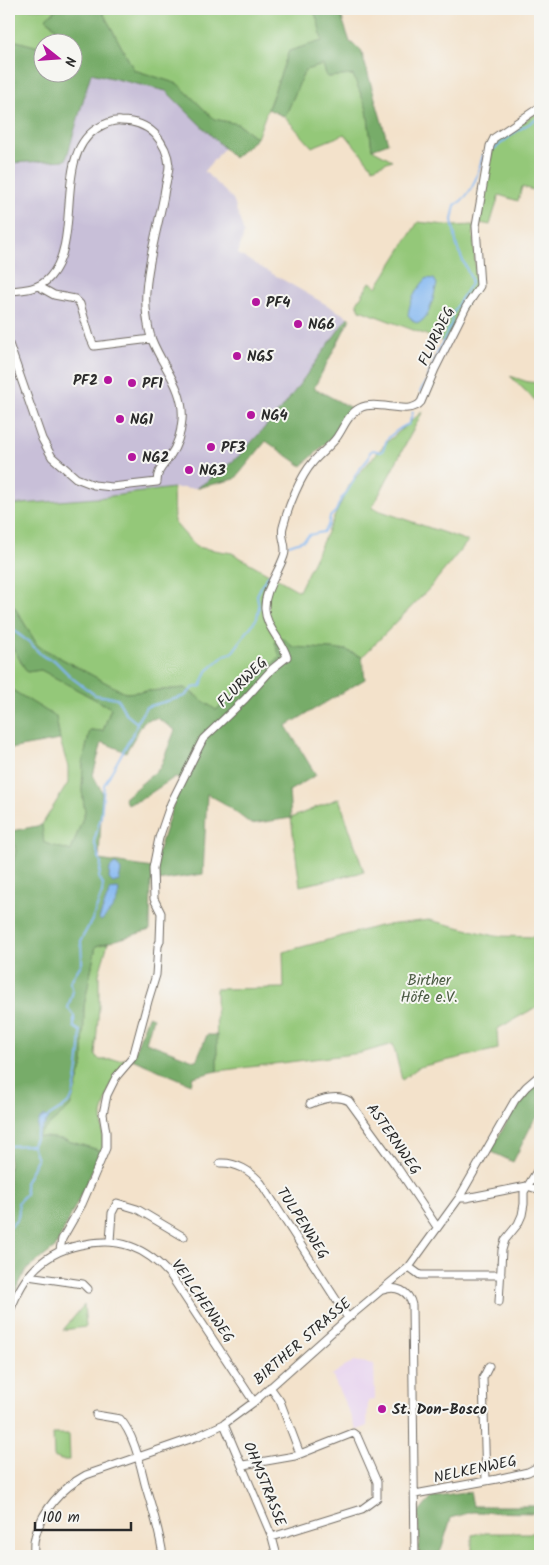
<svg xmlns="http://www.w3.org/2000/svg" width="549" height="1565" font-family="Kalam,sans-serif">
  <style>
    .built { fill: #e7d2ef }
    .industrial { fill: #c8bfd8 }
    .green { fill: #94c879; stroke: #607a52 }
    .forest { fill: #77ac69; stroke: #516c4a; fill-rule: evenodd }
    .water { fill: #83b7f1; stroke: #57718e }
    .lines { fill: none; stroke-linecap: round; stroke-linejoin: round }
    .stream { stroke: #83b7f1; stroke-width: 2 }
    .minor-casing { stroke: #716b63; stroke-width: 9 }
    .minor { stroke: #fff; stroke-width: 7 }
    .poi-dot { fill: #b5179e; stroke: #f6f6f2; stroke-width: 2 }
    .labels { text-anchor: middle; stroke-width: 4; stroke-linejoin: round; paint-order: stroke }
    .poi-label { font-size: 15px; font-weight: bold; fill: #2b2b2b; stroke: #f6f6f2; text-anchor: start }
    .street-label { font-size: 15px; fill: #2b2b2b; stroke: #f6f6f2 }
    .park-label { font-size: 15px; fill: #4a5a42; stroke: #f6f6f2 }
  </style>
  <rect width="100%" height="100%" fill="#f6f6f2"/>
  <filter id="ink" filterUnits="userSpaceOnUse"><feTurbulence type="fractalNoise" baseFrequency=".02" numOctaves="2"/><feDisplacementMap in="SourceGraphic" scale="10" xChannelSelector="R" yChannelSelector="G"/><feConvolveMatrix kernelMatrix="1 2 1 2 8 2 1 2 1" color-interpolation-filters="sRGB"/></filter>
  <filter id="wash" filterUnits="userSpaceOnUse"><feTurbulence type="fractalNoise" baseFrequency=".0096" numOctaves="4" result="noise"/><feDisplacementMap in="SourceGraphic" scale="20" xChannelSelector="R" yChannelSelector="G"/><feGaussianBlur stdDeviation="1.12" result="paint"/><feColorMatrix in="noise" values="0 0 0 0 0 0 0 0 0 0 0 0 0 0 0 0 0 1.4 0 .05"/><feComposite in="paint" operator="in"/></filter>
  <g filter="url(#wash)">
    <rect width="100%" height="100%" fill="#f3e2cb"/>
    <path class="built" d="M354 1361 374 1364 375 1400 368 1401 367 1426 357 1430 332 1375Z"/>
    <path class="industrial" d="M90 73 166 91 224 148 204 171 233 199 244 233 238 254 348 317 284 406 240 455 219 473 197 488H173L97 498 9 505V163L66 160Z"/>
    <path class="green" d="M9 9H57L46 19 69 42H42V48L9 39Z
      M101 9H313L318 21 323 41 289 51 257 138 238 124 214 119 178 84 134 70Z
      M323 65 327 77 353 75 367 109 372 149 392 160 373 168 345 134 312 147 285 117 305 70Z
      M540 111V192L522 187 518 201 499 195 490 225 480 223 494 141Z
      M418 222 455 226 473 225 476 285 445 342 360 310 357 303 370 282 377 287Z
      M510 376 528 382 540 383V405Z
      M423 411 372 508 468 541 428 590 362 657 346 650 293 647 216 710 185 688 125 693 38 646 9 598V505L97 498 173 488 174 522 196 547 232 553 299 591 350 484 385 444Z
      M9 645H11L27 672 41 670 111 708 103 731 90 730 83 762 82 791 85 812 71 851 44 843 41 826 68 783V767L60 740 56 717 9 688Z
      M339 798 364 872 300 886 291 818Z
      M9 817 16 851 9 884Z
      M429 920 495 936 540 937V1005L497 1029 498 1049 419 1067 402 1080 393 1044 361 1053 217 1071 216 989 284 988 283 952 379 926Z
      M108 943 99 974V1006L95 1055 100 1060 132 1059 111 1083 102 1114 103 1145 102 1151 61 1139 36 1136 70 1107 83 1064 84 1006 96 946Z
      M84 1305 86 1327 63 1330Z
      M53 1434H69L70 1460H61L54 1457Z
      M481 1533H540V1556H472V1535Z"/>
    <path class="forest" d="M57 9H101L134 70 178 84 214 119 238 124 257 138 234 158 166 91 91 73 66 160 9 163V39L42 48V72H72L73 57H76L72 42H69L46 18Z
      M313 9H339L350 42 361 50 388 143 372 149 367 109 353 75 327 77 323 65 305 70 285 117 268 109 289 51 322 41 318 21Z
      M348 317 350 319 314 388 351 408 333 436 302 466 266 441 235 479 197 488 219 473 240 455 284 406Z
      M9 598 38 646 125 693 185 688 216 710 280 657 275 642 283 638 293 647 346 650 362 657 365 679 286 726 316 775 289 791 291 818 251 824 222 802 207 794 203 874 151 882 150 930 96 946 84 1006 83 1064 70 1107 37 1136 61 1139 102 1151 55 1248 26 1270 9 1304V884L16 851 12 831 42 825 44 843 71 851 85 812 82 791 83 762 90 730 103 731 111 708 41 670 27 672 11 645H9ZM157 718 175 730 160 768 124 798 127 804 140 800 175 777 181 780 153 868 99 860 102 792 93 775 102 742 126 752 144 721Z
      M9 688 56 717 60 740 9 749Z
      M148 1016 153 1018 146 1042 196 1061 207 1035H217V1071L193 1077 191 1084 132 1059Z
      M540 1081V1114L533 1122 513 1162 490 1151 520 1100Z
      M470 1492 473 1506H540V1513L472 1512 451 1518 439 1556H419L418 1514 431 1498Z"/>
    <path class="water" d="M427 278 434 279 437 284C433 297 431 316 419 323L414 322 408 315C410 299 416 290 427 278Z
      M115 864 118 866 121 871 119 881 113 883 109 879 110 868Z
      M117 889 119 890C118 904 111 911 101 921L99 919 110 890Z
      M45 1116 49 1119 39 1132 37 1126 40 1119Z"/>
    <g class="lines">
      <path class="stream" d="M494 149 517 131 540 117
        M428 377 437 354 451 325 452 321 451 317C457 306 463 294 471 284V279L457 247 452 220 455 205C473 196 478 173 483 155
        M420 392 426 381
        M289 545 304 540 309 535 323 532 328 526 330 517 336 511 341 499 345 495 354 480 355 475 369 458 370 452 373 450 381 452C385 448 384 445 387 440 391 434 403 426 409 424L413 412
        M9 623C13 632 21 636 29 642 37 649 41 659 54 660L72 678 95 695 117 698 126 714 137 723
        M46 1119C53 1112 65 1109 71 1100 76 1091 82 1040 80 1031L74 1027V1016L68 1008 73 991 70 982 82 963 81 940 92 920 102 893 103 884 99 878 101 864 94 841 101 817 104 785 135 730 138 720 146 707 185 696 193 688 201 686 207 671 225 655 232 653 257 618 259 607 257 595 264 581 272 572
        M9 1146 31 1145
        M9 1227C19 1220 20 1214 18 1202L26 1194 25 1183 37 1159 32 1145 39 1129"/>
    </g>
  </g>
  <g filter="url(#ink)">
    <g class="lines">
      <defs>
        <path id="minor" d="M38 286 54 295 75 299 80 304 90 337 94 346 151 339
          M9 291C24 290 40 289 50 277 83 239 53 158 96 129 104 124 112 120 121 121 133 121 146 125 155 134 162 142 168 154 169 165 169 174 165 185 164 195 158 227 148 259 146 292 145 306 147 326 152 340 163 368 185 389 182 420 181 433 177 446 170 456 164 466 157 469 157 482L112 487 94 485 76 478 52 457 42 439 9 344
          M310 1104C322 1099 337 1094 349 1101L397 1167 437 1227
          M220 1163C236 1162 251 1171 261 1183L348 1318
          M459 1198H466L527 1186 540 1190
          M110 1241 112 1213 117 1203 137 1209 184 1237
          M60 1250 62 1239 82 1204 106 1148V1132L103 1114 107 1095 116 1077 133 1057 148 1001 156 975 158 946 160 941 161 913 154 899 153 868 159 838 171 803 203 739 245 699 272 669 287 657C282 640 266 628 265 609 264 590 278 574 284 556 288 546 280 538 283 527 288 507 300 477 313 462 320 453 330 447 337 437 344 427 348 414 360 408 378 399 409 417 421 402L435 369 466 307 480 286 476 226 490 146 494 138 540 107
          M409 1267 420 1275H501
          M28 1276 83 1284 88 1289
          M383 1290C396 1285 409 1291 412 1305L415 1556
          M499 1302 502 1250 505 1240 518 1224 522 1215 524 1204V1192L540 1166
          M9 1313C15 1299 21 1284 31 1273 44 1258 60 1249 80 1245 118 1236 146 1247 171 1276L254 1402
          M270 1387 280 1401 300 1454
          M96 1415 120 1419C134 1434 140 1464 145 1484 152 1508 160 1532 163 1556
          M224 1424 272 1537 277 1556
          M243 1465 295 1456 353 1433 357 1436 377 1482V1498L362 1509 272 1537
          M486 1481 483 1378 489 1366
          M415 1494 497 1479 528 1472 540 1466
          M34 1556C34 1550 33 1543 35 1537 42 1510 62 1488 86 1475L196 1437 224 1424 254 1402 348 1318 409 1267 459 1198 515 1100 526 1087 540 1075"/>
      </defs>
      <use href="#minor" class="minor-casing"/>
      <use href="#minor" class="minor"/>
    </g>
  </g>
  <g class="poi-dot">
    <circle cx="256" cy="302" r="5"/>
    <circle cx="298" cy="324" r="5"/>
    <circle cx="237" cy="356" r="5"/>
    <circle cx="108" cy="380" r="5"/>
    <circle cx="132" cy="383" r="5"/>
    <circle cx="251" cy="415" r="5"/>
    <circle cx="120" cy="419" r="5"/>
    <circle cx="211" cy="447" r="5"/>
    <circle cx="132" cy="457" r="5"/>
    <circle cx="189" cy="470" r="5"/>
    <circle cx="382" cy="1409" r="5"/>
  </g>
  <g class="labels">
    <g class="poi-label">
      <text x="266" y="307">PF4</text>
      <text x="308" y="329">NG6</text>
      <text x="247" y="361">NG5</text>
      <text x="98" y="385" text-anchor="end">PF2</text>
      <text x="142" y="388">PF1</text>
      <text x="261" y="420">NG4</text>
      <text x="130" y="424">NG1</text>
      <text x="221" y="452">PF3</text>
      <text x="142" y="462">NG2</text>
      <text x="199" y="475">NG3</text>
      <text x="392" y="1414">St. Don-Bosco</text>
    </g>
    <g class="street-label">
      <text transform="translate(436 336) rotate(-64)" y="5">FLURWEG</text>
      <text transform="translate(242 682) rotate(-45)" y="5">FLURWEG</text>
      <text transform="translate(394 1139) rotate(55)" y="5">ASTERNWEG</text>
      <text transform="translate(303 1223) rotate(57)" y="5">TULPENWEG</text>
      <text transform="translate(203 1301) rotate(55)" y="5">VEILCHENWEG</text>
      <text transform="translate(302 1341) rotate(-41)" y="5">BIRTHER STRASSE</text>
      <text transform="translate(475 1469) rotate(-12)" y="5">NELKENWEG</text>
      <text transform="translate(265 1484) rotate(68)" y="5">OHMSTRASSE</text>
    </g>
    <g class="park-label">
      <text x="429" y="985">Birther<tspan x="429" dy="17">Höfe e.V.</tspan></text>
    </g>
  </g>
  <rect width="549" height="1565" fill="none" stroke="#f6f6f2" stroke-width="30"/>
  <g transform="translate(58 58) rotate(107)"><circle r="24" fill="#f6f6f2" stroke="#a5a5a2"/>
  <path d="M0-4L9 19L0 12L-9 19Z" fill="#b5179e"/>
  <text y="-8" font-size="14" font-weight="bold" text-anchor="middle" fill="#2b2b2b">N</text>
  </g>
  <path d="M35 1522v8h96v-8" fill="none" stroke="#2b2b2b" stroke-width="2.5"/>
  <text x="42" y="1522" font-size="15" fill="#2b2b2b" stroke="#f6f6f2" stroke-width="4" paint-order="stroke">100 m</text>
</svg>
